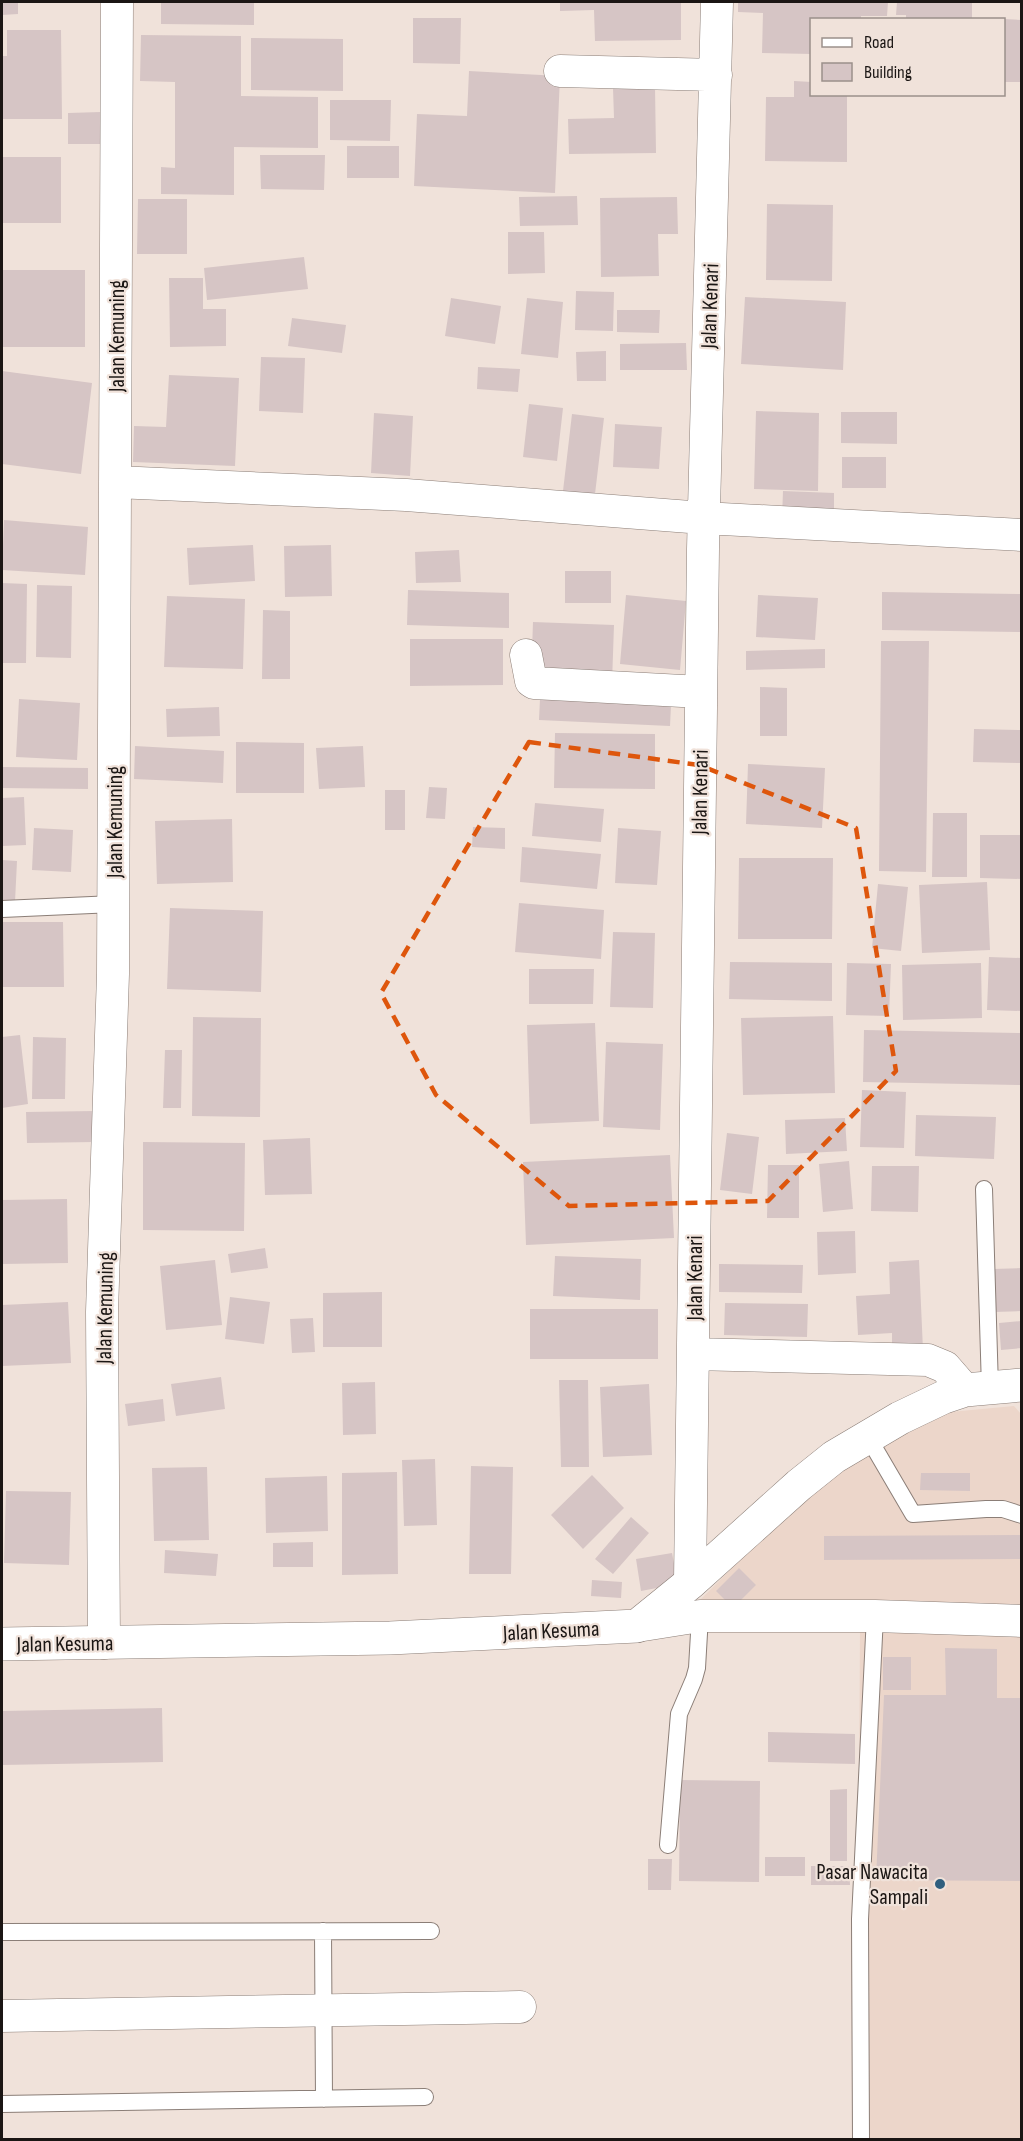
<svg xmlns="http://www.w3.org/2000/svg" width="1023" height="2141" font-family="'Sofia Sans Condensed',sans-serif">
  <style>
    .built { fill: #ecd6ca }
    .building { fill: #d6c5c5 }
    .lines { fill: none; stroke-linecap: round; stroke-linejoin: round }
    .service-casing { stroke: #8b7e77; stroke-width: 18 }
    .minor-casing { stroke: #8b7e77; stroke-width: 33 }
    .tertiary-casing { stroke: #8b7e77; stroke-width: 34 }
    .service { stroke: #fff; stroke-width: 16 }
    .minor { stroke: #fff; stroke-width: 32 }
    .tertiary { stroke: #fff; stroke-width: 33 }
    .marked { fill: none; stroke: #de560c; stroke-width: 4.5; stroke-dasharray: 12 8; stroke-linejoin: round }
    .poi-dot { fill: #305f7e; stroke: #f0e2da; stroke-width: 2 }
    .labels { text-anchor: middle; stroke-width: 4.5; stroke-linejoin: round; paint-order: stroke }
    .street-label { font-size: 22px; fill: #1b1614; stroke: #f0e2da }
    .poi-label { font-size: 22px; fill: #1b1614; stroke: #f0e2da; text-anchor: end }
  </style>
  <rect width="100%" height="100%" fill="#f0e2da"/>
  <path class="built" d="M1014 1406 1021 1414V2139H857L860 1628 694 1606 813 1487 929 1414Z"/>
  <path class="building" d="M2 2H18V14L2 15Z
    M161 2H254V25L161 24Z
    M560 2H681V40L595 41 594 10 560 11Z
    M738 2H888L887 16H861V20H812V54L762 53 763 13 738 12Z
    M897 2H972V20H906V15H896Z
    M413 18H461L460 64 413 63Z
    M1004 19 1022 20V82H1004Z
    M7 30H61L62 119H2V56H7Z
    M141 35 241 36V96L318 97V148L234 147V195L161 194V167L175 168V82L140 81Z
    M251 38 343 39V91L251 90Z
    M469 71 560 76 555 193 414 186 417 114 467 116Z
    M794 81 812 82V94H847V162L765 161 766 97H794Z
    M655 87 656 153 569 154 568 119 614 118 613 88Z
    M330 100H391L390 141 330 140Z
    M101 112 102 144H68V113Z
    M347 146H399V178H347Z
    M260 155H325L324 190 261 189Z
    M2 157H61V223H2Z
    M577 196 578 225 520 226 519 197Z
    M677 197 678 234H658L659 276 601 277 600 198Z
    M138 199H187V254H137Z
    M767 204 833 205 832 281 766 280Z
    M508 232H544L545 273 508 274Z
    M304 257 308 289 207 300 204 268Z
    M2 270H85V347H2Z
    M169 278H203V309H226V346L170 347Z
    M576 291 614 292 613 331 575 330Z
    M745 297 846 302 843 370 741 364Z
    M451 298 501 306 495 344 445 336Z
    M527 298 563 302 558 358 521 354Z
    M617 310H660L659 333 617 332Z
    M292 318 346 325 342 353 288 346Z
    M686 343 687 370H620V344Z
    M606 351V381H577L576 352Z
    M261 357 305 358 303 413 259 411Z
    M478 367 520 369 518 392 477 389Z
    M2 371 92 383 81 474 2 464Z
    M169 375 239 378 235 466 133 462 134 426 166 427Z
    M529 404 563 408 557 461 523 457Z
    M756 411 819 413 818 491 754 489Z
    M841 412H897V444L841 443Z
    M374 413 413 416 410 476 371 473Z
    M572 414 604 418 595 494 563 491Z
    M615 424 662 427 659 469 613 467Z
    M842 457H886V488H842Z
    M783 491 834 493V520L782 519Z
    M4 520 88 527 85 575 2 570Z
    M253 545 255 581 189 585 187 548Z
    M331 545 332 596 285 597 284 546Z
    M459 550 461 582 416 583 415 552Z
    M565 571H611V603H565Z
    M2 583 27 584 26 663H2Z
    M37 585 72 586 71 658 36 657Z
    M408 590 509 593V628L407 625Z
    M882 592 1022 594V632L882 630Z
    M626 595 686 601 680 670 620 664Z
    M758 595 818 598 815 640 756 637Z
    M167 596 245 599 243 669 164 667Z
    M263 610 290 611V679H262Z
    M533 622 614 625 612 683 531 680Z
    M410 639H503V685L410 686Z
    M881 641H929L926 872 879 871Z
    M825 649V668L746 670V651Z
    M760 687 787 688V736H760Z
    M19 699 80 703 77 760 16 757Z
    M540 699 671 705 670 726 539 720Z
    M219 707 220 736 167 737 166 709Z
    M974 729 1022 730V763L973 762Z
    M555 733 655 734V789L554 788Z
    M236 742 304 743V793H236Z
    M135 746 224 751 223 783 134 779Z
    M363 746 365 787 319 789 316 748Z
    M748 764 825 768 822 828 746 824Z
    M2 767 88 768V789L2 788Z
    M429 787 447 788 445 819 426 818Z
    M385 790H405V830H385Z
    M24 797 26 845 2 846V798Z
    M535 803 604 809 601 842 532 836Z
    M933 813H967V877H932Z
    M232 819 233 882 157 884 155 821Z
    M473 827 505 828V849L472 847Z
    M34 828 73 830 71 872 32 870Z
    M618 828 661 831 657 885 615 883Z
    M980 835H1022V879L980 878Z
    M522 847 601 854 597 889 520 882Z
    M739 858H833L832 939H738Z
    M2 860 17 861 15 902 2 901Z
    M987 882 990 950 922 953 919 885Z
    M878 884 908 887 901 951 872 948Z
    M519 903 604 910 601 959 515 952Z
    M170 908 263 911 261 992 167 989Z
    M2 922H63L64 987H2Z
    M613 932 655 933 653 1008 610 1007Z
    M989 957 1022 958V1011L987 1010Z
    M730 962 832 963V1001L729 999Z
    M847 963 891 964 889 1016 846 1015Z
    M981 963 982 1018 903 1020 902 965Z
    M529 969H594L593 1004H529Z
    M833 1016 835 1093 743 1095 741 1018Z
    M193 1017 261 1018 260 1117 192 1116Z
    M595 1023 599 1121 530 1124 527 1025Z
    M864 1030 1022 1033V1085L863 1082Z
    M20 1035 28 1104 2 1108V1037Z
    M33 1037 66 1038 65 1099H32Z
    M606 1042 663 1044 660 1130 603 1127Z
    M165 1050H182L181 1108H163Z
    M862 1090 906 1092 904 1148 860 1147Z
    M95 1111V1142L27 1143 26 1112Z
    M916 1115 996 1117 994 1159 915 1156Z
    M845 1118 847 1151 786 1154 785 1120Z
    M727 1133 759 1137 752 1194 720 1190Z
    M310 1138 312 1194 265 1195 263 1140Z
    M143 1142 245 1143 244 1231 143 1230Z
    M670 1155 674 1238 526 1245 523 1162Z
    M849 1161 853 1209 823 1212 819 1164Z
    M768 1165H799V1218H767Z
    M872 1166H919L918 1212 871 1211Z
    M67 1199 68 1263 2 1264V1200Z
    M855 1231 856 1273 818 1275 817 1232Z
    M265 1248 268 1268 231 1273 228 1254Z
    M555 1256 641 1259 640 1300 553 1296Z
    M215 1260 222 1325 166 1330 160 1266Z
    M919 1260 923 1350 892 1352V1333L858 1335 856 1296 890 1294 889 1262Z
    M719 1264 803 1265 802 1293 719 1292Z
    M1022 1268V1311L994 1312 993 1269Z
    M382 1292V1347H323V1293Z
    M230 1297 270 1302 264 1344 225 1339Z
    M68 1302 71 1363 2 1366V1305Z
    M725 1303 808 1304 807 1337 724 1335Z
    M530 1309H658V1359H530Z
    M313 1318 315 1352 292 1353 290 1319Z
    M1022 1321V1348L1001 1350 999 1323Z
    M221 1377 225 1409 176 1416 171 1384Z
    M559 1380H588L589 1467H561Z
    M375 1382 376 1434 343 1435 342 1383Z
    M649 1384 652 1455 603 1457 600 1387Z
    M163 1399 165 1421 128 1426 125 1404Z
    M435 1459 437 1525 404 1526 402 1460Z
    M471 1466 513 1467 511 1574H469Z
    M207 1467 209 1540 154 1541 152 1468Z
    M397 1472 398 1574 342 1575V1473Z
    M921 1473H970V1491L920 1490Z
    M592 1475 624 1508 583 1549 551 1515Z
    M327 1476 328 1531 266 1533 265 1478Z
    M6 1491 71 1492 69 1565 4 1563Z
    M631 1517 649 1533 613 1574 595 1559Z
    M1022 1535V1559L824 1560V1536Z
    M313 1542V1567H273V1543Z
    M165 1550 218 1554 216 1576 164 1573Z
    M672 1553 678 1584 641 1591 636 1559Z
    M739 1568 756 1585 733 1608 716 1591Z
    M592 1580 622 1582 621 1598 591 1596Z
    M945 1648 997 1649V1698H1022V1881L876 1880 884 1695H946Z
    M883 1657H911V1690H883Z
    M162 1708 163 1762 2 1765V1711Z
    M768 1732 855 1734V1764L768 1762Z
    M680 1780 760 1781 759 1882 679 1881Z
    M847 1789V1861H830V1790Z
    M765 1857H805V1876H765Z
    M648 1859H672L671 1890H648Z
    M811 1866H849L850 1885H811Z"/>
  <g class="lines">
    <defs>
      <path id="service" d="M2 909 114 904
        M984 1189 990 1388
        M868 1437 913 1514 986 1509H1003L1022 1515
        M668 1845 679 1714 694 1679 697 1668 700 1616
        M323 1931 324 2099
        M2 1932 431 1931
        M2 2104 425 2097
        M861 2140 860 1919 875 1616"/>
      <path id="minor" d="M560 71 716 75
        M116 482 406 495 703 518 1022 535
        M526 655 531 681 534 683 701 692
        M693 1354 928 1360 945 1367 965 1390
        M690 1583 703 549 717 2
        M637 1626 700 1616H875L1022 1621
        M104 1643 102 1312 113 974 117 2
        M2 2016 520 2007"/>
      <path id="tertiary" d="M2 1644 390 1638 637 1626 690 1583 799 1485 834 1457 900 1418 944 1397 965 1390 1022 1385"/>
    </defs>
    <use href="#service" class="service-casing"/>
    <use href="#minor" class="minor-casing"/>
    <use href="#tertiary" class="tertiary-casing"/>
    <use href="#service" class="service"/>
    <use href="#minor" class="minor"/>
    <use href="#tertiary" class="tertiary"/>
  </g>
  <path class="marked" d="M529 742 699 765 856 828 896 1071 768 1201 569 1206 436 1095 381 993Z"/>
  <circle class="poi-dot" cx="940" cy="1884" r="6"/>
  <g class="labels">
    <g class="street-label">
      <text transform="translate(709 306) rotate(-88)" y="8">Jalan Kenari</text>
      <text transform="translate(116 336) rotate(-90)" y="8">Jalan Kemuning</text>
      <text transform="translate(699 792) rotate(-89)" y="8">Jalan Kenari</text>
      <text transform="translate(114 822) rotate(-90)" y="8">Jalan Kemuning</text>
      <text transform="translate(694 1278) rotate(-90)" y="8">Jalan Kenari</text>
      <text transform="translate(104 1308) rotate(-89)" y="8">Jalan Kemuning</text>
      <text transform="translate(551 1630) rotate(-3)" y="8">Jalan Kesuma</text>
      <text transform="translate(65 1643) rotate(-1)" y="8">Jalan Kesuma</text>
    </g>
    <g class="poi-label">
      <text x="928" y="1879">Pasar Nawacita<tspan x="928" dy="25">Sampali</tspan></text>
    </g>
  </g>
  <rect width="1023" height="2141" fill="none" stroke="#1b1614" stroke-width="6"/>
  <rect x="810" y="18" width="195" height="78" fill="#f0e2da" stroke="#9b908b" stroke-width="1.5"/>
  <rect x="822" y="38" width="30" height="9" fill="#ffffff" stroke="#9b908b" stroke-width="1.5"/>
  <text x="864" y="48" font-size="18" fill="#1b1614">Road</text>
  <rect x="822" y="63" width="30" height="18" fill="#d6c5c5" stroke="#9b908b" stroke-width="1.5"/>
  <text x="864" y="78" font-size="18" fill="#1b1614">Building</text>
</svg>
